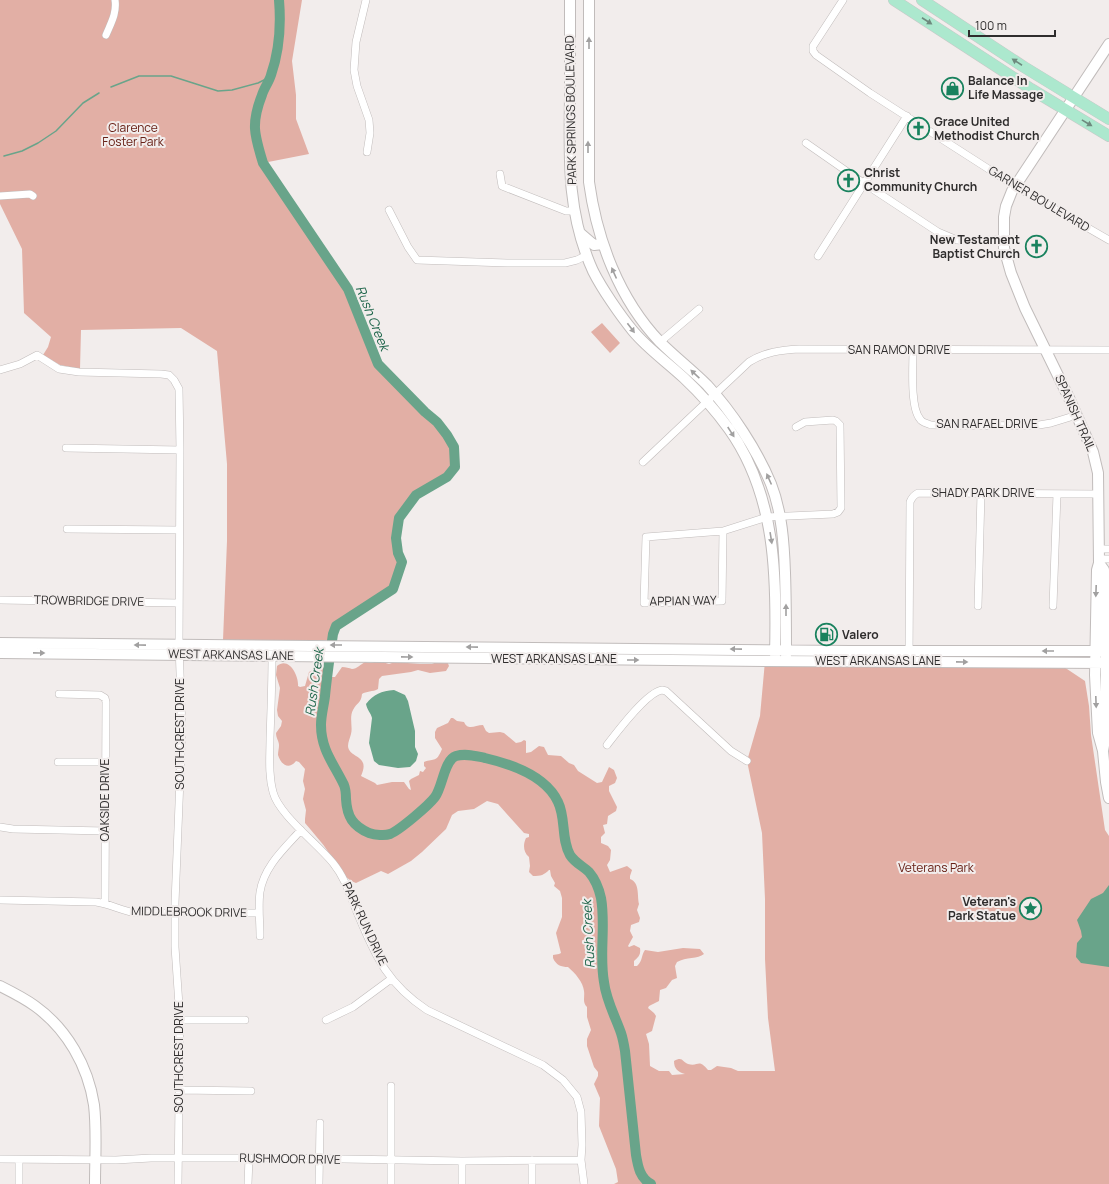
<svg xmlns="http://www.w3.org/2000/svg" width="1109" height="1184" font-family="Manrope,sans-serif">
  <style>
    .green { fill: #e2afa5 }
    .water { fill: #69a48a }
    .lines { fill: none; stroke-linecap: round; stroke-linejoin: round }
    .stream { stroke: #69a48a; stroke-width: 1.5 }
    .river { stroke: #69a48a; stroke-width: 10 }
    .street-casing { stroke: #c1bcbb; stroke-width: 8 }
    .secondary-casing { stroke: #c1bcbb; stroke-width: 12 }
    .primary-casing { stroke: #c9c8c8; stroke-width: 12 }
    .street { stroke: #fff; stroke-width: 7 }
    .secondary { stroke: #fff; stroke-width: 10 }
    .primary { stroke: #ace8ce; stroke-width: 11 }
    .oneway { fill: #6e8a7e }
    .oneway2 { fill: #a1a0a0 }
    .labels { text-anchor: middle; stroke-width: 4; stroke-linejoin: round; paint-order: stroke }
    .poi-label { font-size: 12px; font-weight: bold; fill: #2f2d2d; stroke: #f2edec; text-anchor: start }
    .street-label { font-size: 12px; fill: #2f2d2d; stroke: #f2edec }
    .park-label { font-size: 12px; fill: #672016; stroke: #f2edec }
    .water-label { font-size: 13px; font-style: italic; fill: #1f664b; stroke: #f2edec }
  </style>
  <rect width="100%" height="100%" fill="#f2edec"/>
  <path class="green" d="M0 0H302L292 61 296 95V119L309 154 263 163 348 289 378 364 425 412 437 422 447 435 454 447 455 467 447 477 416 495 399 518 396 538 398 553 402 562 393 589 336 626 332 640H223L227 541V464L217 351 181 328 81 330 80 369 60 365 43 355 48 347 51 337 24 313 22 249 0 204Z
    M602 323 620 343 610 353 591 332Z
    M379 661 389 664 395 662 420 664H432L439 661H447L449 666 446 671 430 673 418 670 411 672 382 676 379 679 378 689C373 692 366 691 362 694 361 704 357 702 353 710 349 717 353 727 351 734 350 738 348 742 348 746 349 759 371 754 361 776L375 783 377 785 392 782H404L409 789 411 790 409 781 411 779 419 775 420 771 423 772 426 768 424 766V762C435 758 436 763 442 749L435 738V732L437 728 448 723 451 718H453L457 721 464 722C468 731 475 725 483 725L486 731 489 733 500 732 504 733 516 743 521 742 524 740 526 741V753L531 752 539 746 544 747 548 755 561 756 569 763 574 765 578 771 597 783 602 782 609 767 614 770 617 778 615 783 609 786V791L617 807 616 811 608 816 607 824 603 825 605 833 601 837V843L608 846 611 850 610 860 607 865 610 872 627 866 632 870 630 876V879C640 883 637 895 639 904L637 910 640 918 639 922 631 925 630 931 633 937 628 946 629 947 634 945 640 948C641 954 639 957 634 961V966H637C643 961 641 955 645 950L658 952 683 948 700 949 704 954C698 959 686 957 677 962L675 966 677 978 672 980 666 988 660 990 659 1001 649 1006 648 1008 654 1013 656 1016 652 1031 646 1034 649 1044 650 1066 659 1071H669L672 1075 685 1074C678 1072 674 1069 674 1061 683 1056 682 1062 688 1064 699 1067 698 1058 708 1070H711L717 1066 731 1068 738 1071H775L768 1018 765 959V899L762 833 747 761 760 716 765 661 1058 663 1085 681 1089 706 1091 735 1105 830 1109 836V1184H614L618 1182 616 1169 599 1126 600 1098 594 1084 598 1076V1072L594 1067 587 1046V1039L591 1030 587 1017V1007C582 1002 585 997 584 991 583 982 575 973 568 967 561 967 556 965 553 958V955L559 954 561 953 556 933 562 917V898L560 891 554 886 555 883 551 876 550 870H549C544 875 541 876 533 876L529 872 530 866 529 857C523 852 523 844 526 838L529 837V834L524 833 498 804 487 801 474 809 458 811 452 815 446 829 422 852 411 861 388 874 381 871 356 883C343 879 337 863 329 853 322 842 313 833 305 823V819L306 810 303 799 305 789 303 781 305 769 299 762 296 761C289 770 281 765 278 755 278 751 279 749 279 745 279 741 276 738 276 733L281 726 282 721 278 716 277 710 280 688 276 675 277 666C289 656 299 676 298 686L300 687 305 686 309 672 320 666 325 668 331 677H335L342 667C346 667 349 668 352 669 357 669 361 664 365 662L371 663Z"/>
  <path class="water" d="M394 690 405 695 408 701 415 731V747L418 754 416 761 410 767 398 768 379 765 374 761 369 743 372 718C371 713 367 710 366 704 374 694 381 691 394 690Z
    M1109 885V967L1081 963 1076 957 1077 943 1082 937 1081 931 1077 920 1091 899 1103 893Z"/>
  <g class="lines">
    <path class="stream" d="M111 87 139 76H171L218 91 232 90 258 83 270 77
      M4 156 22 151 38 143 56 131 83 103 99 93"/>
    <path class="river" d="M279 0C281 24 279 52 271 75 269 82 264 88 262 95 251 123 254 134 263 163L348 289 378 364 425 412 437 422 447 435 454 447 455 467 447 477 416 495 399 518 396 538 398 553 402 562 393 589 336 626 333 634C330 655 327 675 325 696 324 705 321 715 321 725 321 750 334 764 344 785 346 790 346 795 346 799 347 817 353 826 369 833 375 835 385 836 390 834 400 830 429 805 435 797 443 786 444 760 456 756 466 753 475 756 485 758 511 764 546 776 558 802 566 818 561 839 570 855 575 863 583 866 589 872 595 879 599 889 601 898 606 926 599 954 604 982 606 1000 615 1016 621 1033 623 1039 624 1045 625 1051L636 1155C638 1167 640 1178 651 1184"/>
    <defs>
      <path id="street" d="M366 0 356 42 354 70 357 86 369 120 370 133 367 152
        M843 0 813 46V51L816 55 870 93 1015 186 1109 240
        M106 35C111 23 117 13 115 0
        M806 143 865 184 938 232 957 240 969 241 1003 239
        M500 174 502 186 566 211H574
        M0 196 30 194 33 196
        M389 210 408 247 417 260 507 263H565L577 260 587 255
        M818 256 907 116
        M660 342 699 309
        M913 350C913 366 910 407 920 419 922 423 927 423 931 425L1033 426 1051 423 1077 415
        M0 370 20 364 37 355 59 369 79 372 161 374 169 375 174 380 179 389 180 450 179 645 182 729 175 903V947L180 1020 178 1184
        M66 448 180 450
        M643 462 749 362C765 352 781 350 799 349L1109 350
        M67 529 179 530
        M723 531 722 601 644 603 646 537Z
        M723 531 767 517 833 514 838 512 841 508 840 425 836 421 833 420 805 422 796 427
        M1099 549H1109
        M1099 559H1109
        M0 600 179 603
        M978 606 981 493
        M1053 606 1057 494
        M272 656C272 683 271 710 270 738 270 756 268 774 273 792 279 815 317 843 333 863 346 879 351 898 359 917 376 958 389 985 427 1010L543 1065 563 1080 577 1097 581 1112 582 1145 581 1160 584 1184
        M909 661 910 502C912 497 914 495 918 493L1099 494
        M59 694 100 695 105 698 106 702 105 903
        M607 745C617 732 647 692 662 690L666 691 731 751 747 761
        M58 762H105
        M0 827 13 829 105 831
        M0 900 96 902C110 904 122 911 136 913H259
        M260 936C260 921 258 906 260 892 264 866 285 848 301 830
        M180 1020H245
        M326 1020 353 1007 391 979
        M179 1090 251 1091
        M0 1159 116 1160 151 1158H284L462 1161 581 1160
        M532 1160V1184
        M462 1161V1184
        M19 1184V1160
        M248 1184 249 1158
        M319 1184 320 1123
        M391 1184V1086"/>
      <path id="secondary" d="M570 0C570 33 570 65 570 98 569 159 567 214 593 271 602 289 620 315 633 331 648 349 667 362 684 378 700 393 716 411 729 429 776 495 777 577 775 655
        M589 0V182C597 240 619 299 660 342 675 357 692 370 707 385 732 412 757 450 771 484 782 512 784 544 785 573 786 601 786 628 786 655
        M580 233 594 245 603 244
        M1099 563 1104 570 1105 588 1106 707V734L1103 751 1106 782 1109 798
        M0 643 850 651H1109
        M0 653 765 661 1109 663
        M1103 751 1098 733 1095 675 1097 570 1099 563 1098 473 1093 452 1069 398 1025 308 1011 273 1004 248V217L1006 206 1012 191 1109 44
        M0 986C12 992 24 998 35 1006 67 1029 88 1066 94 1105 97 1131 95 1158 95 1184"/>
      <path id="primary" d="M894 0 1031 89 1109 136
        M922 0 1024 67 1109 119"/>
    </defs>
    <use href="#street" class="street-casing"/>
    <use href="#secondary" class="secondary-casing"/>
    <use href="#primary" class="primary-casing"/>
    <use href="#street" class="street"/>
    <use href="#secondary" class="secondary"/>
    <use href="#primary" class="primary"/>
  </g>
  <defs><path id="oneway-solid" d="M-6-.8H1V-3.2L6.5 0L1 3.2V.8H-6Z"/></defs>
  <g class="oneway">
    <use href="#oneway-solid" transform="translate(927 21) rotate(33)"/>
    <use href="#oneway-solid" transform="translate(1017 62) rotate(-147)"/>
    <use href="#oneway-solid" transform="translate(1087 123) rotate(31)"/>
  </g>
  <g class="oneway2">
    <use href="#oneway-solid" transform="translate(589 43) rotate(-90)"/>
    <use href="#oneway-solid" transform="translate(588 147) rotate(-90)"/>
    <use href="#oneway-solid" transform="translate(614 273) rotate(-114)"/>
    <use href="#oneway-solid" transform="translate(631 328) rotate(53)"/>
    <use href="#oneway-solid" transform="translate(695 374) rotate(-137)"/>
    <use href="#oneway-solid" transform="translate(731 432) rotate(57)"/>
    <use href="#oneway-solid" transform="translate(769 479) rotate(-114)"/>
    <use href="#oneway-solid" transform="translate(771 538) rotate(81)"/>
    <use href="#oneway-solid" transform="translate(1096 591) rotate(92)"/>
    <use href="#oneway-solid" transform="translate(786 610) rotate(-90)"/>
    <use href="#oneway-solid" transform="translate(140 645) rotate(-179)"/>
    <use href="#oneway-solid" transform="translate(336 645) rotate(-180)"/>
    <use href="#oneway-solid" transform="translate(472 647) rotate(-179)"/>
    <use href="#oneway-solid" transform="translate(736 649) rotate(-179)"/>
    <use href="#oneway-solid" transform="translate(1048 651) rotate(-180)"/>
    <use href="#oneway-solid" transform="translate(39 653) rotate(1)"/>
    <use href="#oneway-solid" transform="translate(407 657) rotate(1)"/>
    <use href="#oneway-solid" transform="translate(633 660)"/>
    <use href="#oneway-solid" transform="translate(962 662) rotate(1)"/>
    <use href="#oneway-solid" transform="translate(1096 702) rotate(88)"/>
  </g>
  <defs>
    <symbol id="shop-ring" viewBox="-11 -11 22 22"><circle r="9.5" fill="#f2edec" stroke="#19825e" stroke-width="1.5"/><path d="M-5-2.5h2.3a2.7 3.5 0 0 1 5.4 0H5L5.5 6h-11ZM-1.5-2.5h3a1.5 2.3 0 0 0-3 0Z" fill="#19825e"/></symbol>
    <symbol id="church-ring" viewBox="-11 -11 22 22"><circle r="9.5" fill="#f2edec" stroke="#19825e" stroke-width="1.5"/><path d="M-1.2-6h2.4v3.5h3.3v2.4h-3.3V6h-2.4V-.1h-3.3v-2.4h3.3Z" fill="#19825e"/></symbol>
    <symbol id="fuel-ring" viewBox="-11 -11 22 22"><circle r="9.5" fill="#f2edec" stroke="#19825e" stroke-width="1.5"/><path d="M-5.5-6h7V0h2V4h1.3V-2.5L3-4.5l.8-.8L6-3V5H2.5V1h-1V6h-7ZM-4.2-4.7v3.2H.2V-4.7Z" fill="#19825e"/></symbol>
    <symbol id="sight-ring" viewBox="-11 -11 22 22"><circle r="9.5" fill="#f2edec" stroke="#19825e" stroke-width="1.5"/><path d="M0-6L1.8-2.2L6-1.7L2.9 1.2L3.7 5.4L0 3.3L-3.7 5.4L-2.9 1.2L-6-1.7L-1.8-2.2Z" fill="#19825e"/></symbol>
  </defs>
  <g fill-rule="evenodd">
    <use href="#shop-ring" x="940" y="76" width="25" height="25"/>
    <use href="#church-ring" x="906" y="116" width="25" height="25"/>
    <use href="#church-ring" x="836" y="168" width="25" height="25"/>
    <use href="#church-ring" x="1024" y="234" width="25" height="25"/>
    <use href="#fuel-ring" x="814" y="622" width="25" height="25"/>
    <use href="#sight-ring" x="1018" y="896" width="25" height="25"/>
  </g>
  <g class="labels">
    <g class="poi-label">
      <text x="968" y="85">Balance In<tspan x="968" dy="14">Life Massage</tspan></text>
      <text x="934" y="126">Grace United<tspan x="934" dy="14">Methodist Church</tspan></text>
      <text x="864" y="177">Christ<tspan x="864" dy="14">Community Church</tspan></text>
      <text x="1020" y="244" text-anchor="end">New Testament<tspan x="1020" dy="14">Baptist Church</tspan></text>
      <text x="842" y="639">Valero</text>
      <text x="1016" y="906" text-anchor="end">Veteran's<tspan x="1016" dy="14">Park Statue</tspan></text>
    </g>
    <g class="street-label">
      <text transform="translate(571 110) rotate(-91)" y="4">PARK SPRINGS BOULEVARD</text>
      <text transform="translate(1039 199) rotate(31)" y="4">GARNER BOULEVARD</text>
      <text x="899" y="354">SAN RAMON DRIVE</text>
      <text transform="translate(1075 413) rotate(66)" y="4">SPANISH TRAIL</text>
      <text x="987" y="428">SAN RAFAEL DRIVE</text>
      <text x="983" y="497">SHADY PARK DRIVE</text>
      <text transform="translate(89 601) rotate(1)" y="4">TROWBRIDGE DRIVE</text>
      <text transform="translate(683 601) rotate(-1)" y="4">APPIAN WAY</text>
      <text transform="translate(231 655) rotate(1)" y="4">WEST ARKANSAS LANE</text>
      <text x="554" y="663">WEST ARKANSAS LANE</text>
      <text x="878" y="665">WEST ARKANSAS LANE</text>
      <text transform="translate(180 734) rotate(-90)" y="4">SOUTHCREST DRIVE</text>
      <text transform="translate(105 800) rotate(-90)" y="4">OAKSIDE DRIVE</text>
      <text transform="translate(189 912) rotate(1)" y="4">MIDDLEBROOK DRIVE</text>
      <text transform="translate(365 924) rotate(65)" y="4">PARK RUN DRIVE</text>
      <text transform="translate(179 1057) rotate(-90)" y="4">SOUTHCREST DRIVE</text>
      <text transform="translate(290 1159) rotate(1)" y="4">RUSHMOOR DRIVE</text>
    </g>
    <g class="park-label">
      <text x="133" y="132">Clarence<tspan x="133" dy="14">Foster Park</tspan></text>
      <text x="936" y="872">Veterans Park</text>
    </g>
    <g class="water-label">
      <text transform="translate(373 318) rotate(68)" y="5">Rush Creek</text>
      <text transform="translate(314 682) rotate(-82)" y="5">Rush Creek</text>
      <text transform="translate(588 934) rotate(-93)" y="5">Rush Creek</text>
    </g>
  </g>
  <path d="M969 30v6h86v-6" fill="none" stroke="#2f2d2d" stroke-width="2"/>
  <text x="975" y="30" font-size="12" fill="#2f2d2d" stroke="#f2edec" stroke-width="3" paint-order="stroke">100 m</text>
</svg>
